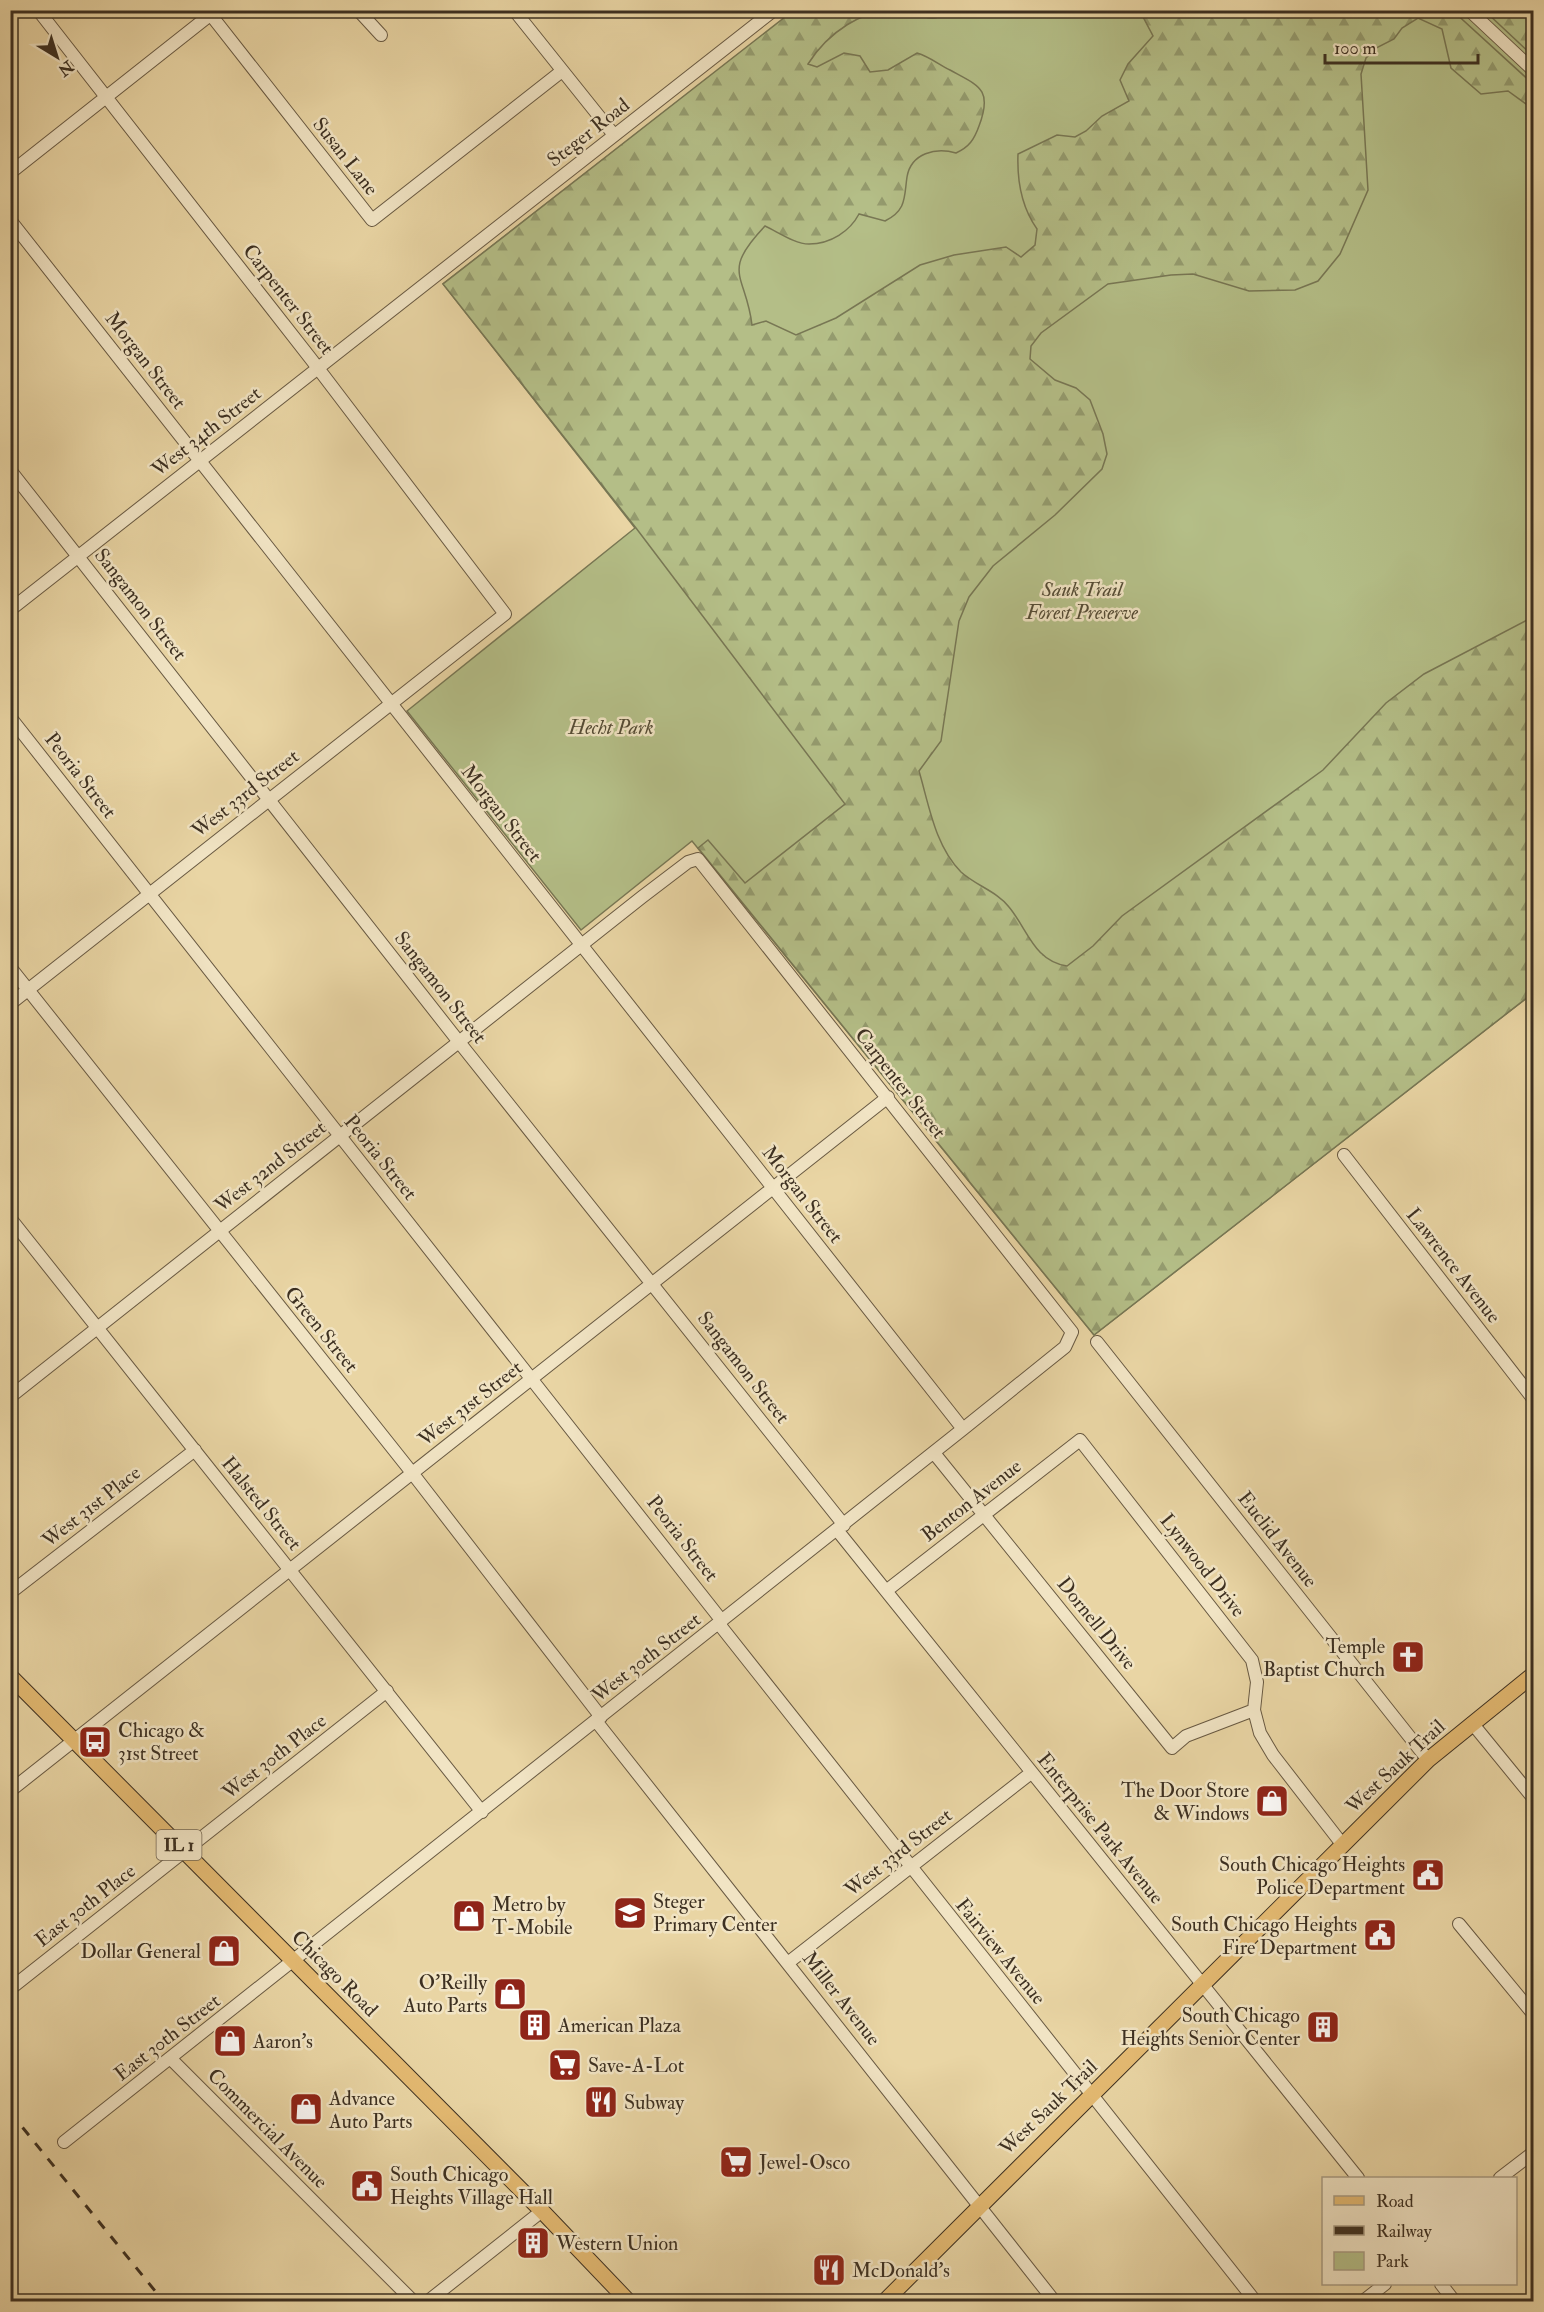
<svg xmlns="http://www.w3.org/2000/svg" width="1544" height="2312" font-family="'IM FELL Double Pica',serif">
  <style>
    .green { fill: #b4be87; stroke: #787754; stroke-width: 1.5 }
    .forest { fill: url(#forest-firs); stroke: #787754; stroke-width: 1.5 }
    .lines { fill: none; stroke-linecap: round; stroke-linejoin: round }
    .minor-casing { stroke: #685942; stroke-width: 14 }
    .major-casing { stroke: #3d3021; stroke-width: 17 }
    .minor { stroke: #f1e4c4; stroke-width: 12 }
    .major { stroke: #e4ba72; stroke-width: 15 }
    .rail { stroke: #3d3021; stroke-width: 3; stroke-dasharray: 10 10; stroke-linecap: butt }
    .labels { text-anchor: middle; stroke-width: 5; stroke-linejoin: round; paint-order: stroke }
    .shield { fill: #f1e4c4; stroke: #736652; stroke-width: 1.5 }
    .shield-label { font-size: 18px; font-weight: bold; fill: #3d3021 }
    .street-label { font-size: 20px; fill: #3d3021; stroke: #f1e4c4 }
    .park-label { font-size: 20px; font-style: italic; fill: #554c35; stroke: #f1e4c4 }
    .poi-label { font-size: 20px; fill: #3d3021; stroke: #f1e4c4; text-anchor: start }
  </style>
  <defs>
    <pattern id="forest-firs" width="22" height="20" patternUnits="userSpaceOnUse" patternTransform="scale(1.5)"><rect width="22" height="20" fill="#b4be87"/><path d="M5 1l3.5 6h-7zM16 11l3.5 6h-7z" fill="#949b6e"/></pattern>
  </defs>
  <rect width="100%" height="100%" fill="#e9d5a4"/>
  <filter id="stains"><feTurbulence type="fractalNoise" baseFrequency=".00333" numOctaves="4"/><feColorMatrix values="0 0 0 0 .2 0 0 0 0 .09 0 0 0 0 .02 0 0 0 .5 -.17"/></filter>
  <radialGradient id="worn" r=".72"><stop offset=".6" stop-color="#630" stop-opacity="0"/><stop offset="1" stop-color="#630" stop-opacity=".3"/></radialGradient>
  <path class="green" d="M794 11H1533V993L1094 1335 692 841 581 930 407 711 635 528 443 284Z"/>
  <path class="forest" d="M794 10 906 11 899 17C865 2 825 37 808 64L817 67 844 53 860 56 870 72 888 70 917 53C930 57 938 64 950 70 979 86 993 89 979 126 974 140 969 147 956 153 936 147 911 153 907 177 904 197 907 210 885 221L859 214C850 231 831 244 809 244 795 244 778 232 765 226 720 273 746 274 752 325L766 321 796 335 836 318 920 265 954 255 1006 247 1021 257 1035 245 1037 229C1022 208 1017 180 1018 154L1057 135 1075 137 1086 131 1102 116 1129 101 1120 80 1128 64 1153 36 1143 17 1106 11H1453L1533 84V109L1508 91 1481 94 1451 68 1442 29 1418 18 1402 28 1394 39 1378 47 1366 58 1361 74 1368 190 1340 254 1318 281 1295 290 1249 291 1193 274 1171 275 1108 284 1041 333 1031 346 1030 359 1055 380 1076 388 1090 400 1103 434 1107 454 1102 469 1055 515 993 566 969 597 959 621 941 741 919 771C929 805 935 846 961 872 975 885 998 892 1009 907 1028 930 1034 961 1067 966L1093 946 1122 916 1323 770 1386 703 1424 674 1533 617V993L1094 1335 698 848 708 840 745 883 845 804 636 528 443 284Z
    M913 11 951 10V11C937 20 927 20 913 11Z
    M1485 11H1533V56Z"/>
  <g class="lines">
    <defs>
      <path id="minor" d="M207 10 372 220 562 71
        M358 10 381 35
        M514 10 614 135
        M1469 10 1534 71
        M10 173 215 11
        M10 220 963 1429
        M10 470 459 1042 844 1525
        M10 610 774 10
        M10 717 722 1621
        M10 967 413 1474 601 1717
        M10 1004 505 614 311 359 38 10
        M1344 1155 1534 1400
        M10 1218 482 1812
        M1097 1342 1428 1760
        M10 1397 642 897 688 862 698 859 1072 1332 1065 1347 963 1429 64 2142
        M934 1453 1172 1748 1186 1736 1254 1710
        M837 1530 1358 2178
        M886 1591 1080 1440 1252 1660 1257 1682 1254 1710 1260 1733 1273 1755 1342 1844
        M10 1593 195 1450
        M719 1624 1256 2302
        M596 1721 1055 2302
        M1472 1723 1534 1799
        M10 1791 888 1097
        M1459 1924 1534 2015
        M789 1962 1031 1773
        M10 1989 387 1691
        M171 2059 414 2302
        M1500 2178 1534 2152
        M1441 2284 1455 2302
        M427 2302 542 2211
        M1362 2302 1385 2284"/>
      <path id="major" d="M10 1676 542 2211 629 2302
        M884 2302 1428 1760 1534 1674"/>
    </defs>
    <use href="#minor" class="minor-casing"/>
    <use href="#major" class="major-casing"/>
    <use href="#minor" class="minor"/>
    <use href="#major" class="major"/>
    <path class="rail" d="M10 2112 164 2302"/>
  </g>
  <defs>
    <symbol id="church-square" viewBox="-11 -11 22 22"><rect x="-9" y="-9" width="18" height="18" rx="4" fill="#8f2418" stroke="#f1e4c4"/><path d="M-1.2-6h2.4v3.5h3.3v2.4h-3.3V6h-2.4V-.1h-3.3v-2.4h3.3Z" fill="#fff"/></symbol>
    <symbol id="bus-square" viewBox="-11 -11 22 22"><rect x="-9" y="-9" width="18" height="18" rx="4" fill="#8f2418" stroke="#f1e4c4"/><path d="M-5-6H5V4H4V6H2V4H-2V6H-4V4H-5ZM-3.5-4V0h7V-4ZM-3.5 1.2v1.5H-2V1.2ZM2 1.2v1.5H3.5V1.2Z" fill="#fff"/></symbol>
    <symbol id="shop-square" viewBox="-11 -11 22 22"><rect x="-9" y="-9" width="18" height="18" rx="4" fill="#8f2418" stroke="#f1e4c4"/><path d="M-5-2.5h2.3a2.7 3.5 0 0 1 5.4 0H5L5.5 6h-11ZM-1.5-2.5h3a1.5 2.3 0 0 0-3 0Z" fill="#fff"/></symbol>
    <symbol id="civic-square" viewBox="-11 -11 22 22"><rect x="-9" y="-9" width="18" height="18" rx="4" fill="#8f2418" stroke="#f1e4c4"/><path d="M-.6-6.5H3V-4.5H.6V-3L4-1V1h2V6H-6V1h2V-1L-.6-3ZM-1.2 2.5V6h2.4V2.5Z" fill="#fff"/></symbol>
    <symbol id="school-square" viewBox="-11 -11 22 22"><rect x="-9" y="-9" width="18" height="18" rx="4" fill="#8f2418" stroke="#f1e4c4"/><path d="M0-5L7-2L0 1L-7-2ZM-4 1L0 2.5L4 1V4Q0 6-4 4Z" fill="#fff"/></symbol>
    <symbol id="building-square" viewBox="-11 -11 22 22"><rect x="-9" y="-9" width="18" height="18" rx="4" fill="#8f2418" stroke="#f1e4c4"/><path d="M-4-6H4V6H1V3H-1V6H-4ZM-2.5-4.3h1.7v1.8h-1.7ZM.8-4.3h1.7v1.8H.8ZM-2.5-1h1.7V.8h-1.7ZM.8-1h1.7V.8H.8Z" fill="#fff"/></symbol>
    <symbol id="supermarket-square" viewBox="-11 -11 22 22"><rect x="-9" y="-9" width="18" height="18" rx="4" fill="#8f2418" stroke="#f1e4c4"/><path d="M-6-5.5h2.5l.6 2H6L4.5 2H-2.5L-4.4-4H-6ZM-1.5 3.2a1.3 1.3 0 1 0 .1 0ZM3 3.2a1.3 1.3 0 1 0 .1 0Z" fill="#fff"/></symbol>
    <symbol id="restaurant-square" viewBox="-11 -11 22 22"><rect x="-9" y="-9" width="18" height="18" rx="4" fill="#8f2418" stroke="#f1e4c4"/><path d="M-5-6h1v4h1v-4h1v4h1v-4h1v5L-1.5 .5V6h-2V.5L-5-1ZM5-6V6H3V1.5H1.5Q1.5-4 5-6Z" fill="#fff"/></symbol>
  </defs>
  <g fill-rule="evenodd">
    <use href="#church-square" x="1389" y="1638" width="38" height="38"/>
    <use href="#bus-square" x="76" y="1723" width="38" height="38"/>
    <use href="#shop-square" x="1253" y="1782" width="38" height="38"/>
    <use href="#civic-square" x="1409" y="1856" width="38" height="38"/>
    <use href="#school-square" x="611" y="1894" width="38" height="38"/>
    <use href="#shop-square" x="450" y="1897" width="38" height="38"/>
    <use href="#civic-square" x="1361" y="1916" width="38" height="38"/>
    <use href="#shop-square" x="205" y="1932" width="38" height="38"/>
    <use href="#shop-square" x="491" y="1975" width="38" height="38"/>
    <use href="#building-square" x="516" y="2006" width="38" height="38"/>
    <use href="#building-square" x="1304" y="2008" width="38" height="38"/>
    <use href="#shop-square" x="211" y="2022" width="38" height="38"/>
    <use href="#supermarket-square" x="546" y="2046" width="38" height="38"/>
    <use href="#restaurant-square" x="582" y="2083" width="38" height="38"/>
    <use href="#shop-square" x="287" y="2090" width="38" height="38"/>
    <use href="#supermarket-square" x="717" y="2143" width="38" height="38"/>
    <use href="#civic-square" x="348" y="2167" width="38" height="38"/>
    <use href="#building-square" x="514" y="2224" width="38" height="38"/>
    <use href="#restaurant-square" x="810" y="2251" width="38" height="38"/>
  </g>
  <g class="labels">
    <rect class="shield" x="156.5" y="1830" width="45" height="30" rx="4.5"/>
    <g class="shield-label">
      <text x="179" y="1851">IL 1</text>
    </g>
    <g class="street-label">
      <text transform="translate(588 132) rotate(-38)" y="7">Steger Road</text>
      <text transform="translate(346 156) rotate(52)" y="7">Susan Lane</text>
      <text transform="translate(289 299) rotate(52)" y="7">Carpenter Street</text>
      <text transform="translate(146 360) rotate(52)" y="7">Morgan Street</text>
      <text transform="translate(206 431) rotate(-38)" y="7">West 34th Street</text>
      <text transform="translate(141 604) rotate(52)" y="7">Sangamon Street</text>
      <text transform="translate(81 775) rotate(52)" y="7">Peoria Street</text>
      <text transform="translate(245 793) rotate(-38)" y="7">West 33rd Street</text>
      <text transform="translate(502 813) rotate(52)" y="7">Morgan Street</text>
      <text transform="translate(441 987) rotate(52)" y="7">Sangamon Street</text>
      <text transform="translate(901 1083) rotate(52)" y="7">Carpenter Street</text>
      <text transform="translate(381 1157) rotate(51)" y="7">Peoria Street</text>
      <text transform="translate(270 1166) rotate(-38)" y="7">West 32nd Street</text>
      <text transform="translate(803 1194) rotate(52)" y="7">Morgan Street</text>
      <text transform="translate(1454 1265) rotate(52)" y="7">Lawrence Avenue</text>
      <text transform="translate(322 1329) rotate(51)" y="7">Green Street</text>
      <text transform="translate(744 1367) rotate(52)" y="7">Sangamon Street</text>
      <text transform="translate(470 1403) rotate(-38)" y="7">West 31st Street</text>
      <text transform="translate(971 1500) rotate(-38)" y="7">Benton Avenue</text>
      <text transform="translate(262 1503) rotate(51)" y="7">Halsted Street</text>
      <text transform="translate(91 1506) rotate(-38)" y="7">West 31st Place</text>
      <text transform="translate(683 1538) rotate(52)" y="7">Peoria Street</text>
      <text transform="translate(1278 1539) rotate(52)" y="7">Euclid Avenue</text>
      <text transform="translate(1203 1565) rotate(52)" y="7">Lynwood Drive</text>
      <text transform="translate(1097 1623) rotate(51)" y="7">Dornell Drive</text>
      <text transform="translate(646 1657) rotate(-38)" y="7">West 30th Street</text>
      <text transform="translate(274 1756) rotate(-38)" y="7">West 30th Place</text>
      <text transform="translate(1395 1766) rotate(-43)" y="7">West Sauk Trail</text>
      <text transform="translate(1101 1828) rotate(51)" y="7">Enterprise Park Avenue</text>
      <text transform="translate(898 1852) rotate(-38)" y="7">West 33rd Street</text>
      <text transform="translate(85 1905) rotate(-38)" y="7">East 30th Place</text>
      <text transform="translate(1001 1951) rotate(51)" y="7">Fairview Avenue</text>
      <text transform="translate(335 1973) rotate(45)" y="7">Chicago Road</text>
      <text transform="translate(842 1998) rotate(52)" y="7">Miller Avenue</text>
      <text transform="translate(167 2037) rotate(-38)" y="7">East 30th Street</text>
      <text transform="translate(1048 2107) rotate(-44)" y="7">West Sauk Trail</text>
      <text transform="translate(268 2128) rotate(45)" y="7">Commercial Avenue</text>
    </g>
    <g class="park-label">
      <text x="1082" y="596">Sauk Trail<tspan x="1082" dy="23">Forest Preserve</tspan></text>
      <text x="611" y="734">Hecht Park</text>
    </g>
    <g class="poi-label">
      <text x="1385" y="1653" text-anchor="end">Temple<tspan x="1385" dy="23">Baptist Church</tspan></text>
      <text x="118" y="1737">Chicago &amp;<tspan x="118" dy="23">31st Street</tspan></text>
      <text x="1249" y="1797" text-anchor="end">The Door Store<tspan x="1249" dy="23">&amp; Windows</tspan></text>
      <text x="1405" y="1871" text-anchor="end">South Chicago Heights<tspan x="1405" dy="23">Police Department</tspan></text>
      <text x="653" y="1908">Steger<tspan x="653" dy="23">Primary Center</tspan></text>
      <text x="492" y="1911">Metro by<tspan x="492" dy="23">T-Mobile</tspan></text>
      <text x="1357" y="1931" text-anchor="end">South Chicago Heights<tspan x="1357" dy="23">Fire Department</tspan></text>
      <text x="201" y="1958" text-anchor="end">Dollar General</text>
      <text x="487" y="1989" text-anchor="end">O'Reilly<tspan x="487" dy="23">Auto Parts</tspan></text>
      <text x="1300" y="2022" text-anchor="end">South Chicago<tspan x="1300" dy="23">Heights Senior Center</tspan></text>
      <text x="558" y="2032">American Plaza</text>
      <text x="253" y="2048">Aaron's</text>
      <text x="588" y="2072">Save-A-Lot</text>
      <text x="329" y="2105">Advance<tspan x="329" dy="23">Auto Parts</tspan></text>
      <text x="624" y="2109">Subway</text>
      <text x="759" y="2169">Jewel-Osco</text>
      <text x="390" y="2181">South Chicago<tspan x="390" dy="23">Heights Village Hall</tspan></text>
      <text x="556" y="2250">Western Union</text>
      <text x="852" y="2277">McDonald's</text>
    </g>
  </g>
  <rect width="1544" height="2312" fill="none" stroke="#e9d5a4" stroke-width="36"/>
  <rect x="12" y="12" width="1520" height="2288" fill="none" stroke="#3d3021" stroke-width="3"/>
  <rect x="18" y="18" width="1508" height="2276" fill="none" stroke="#3d3021" stroke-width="1.5"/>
  <rect x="1322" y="2177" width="195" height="108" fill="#f1e4c4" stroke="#a99c83" stroke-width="1.5"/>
  <rect x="1334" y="2196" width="30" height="9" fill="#e4ba72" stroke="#a99c83" stroke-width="1.5"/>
  <text x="1376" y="2207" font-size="18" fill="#3d3021">Road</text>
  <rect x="1334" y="2226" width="30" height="9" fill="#3d3021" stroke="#a99c83" stroke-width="1.5"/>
  <text x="1376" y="2237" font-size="18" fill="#3d3021">Railway</text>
  <rect x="1334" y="2252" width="30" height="18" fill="#b4be87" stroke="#a99c83" stroke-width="1.5"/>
  <text x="1376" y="2267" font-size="18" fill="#3d3021">Park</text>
  <g transform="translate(57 57) rotate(142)" stroke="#f1e4c4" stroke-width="4.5" paint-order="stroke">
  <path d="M0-4.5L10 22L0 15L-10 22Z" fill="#3d3021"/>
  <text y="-9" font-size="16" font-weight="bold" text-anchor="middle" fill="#3d3021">N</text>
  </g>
  <path d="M1325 54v9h153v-9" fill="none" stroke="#3d3021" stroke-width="3"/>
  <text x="1334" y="54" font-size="18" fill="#3d3021" stroke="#f1e4c4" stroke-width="4.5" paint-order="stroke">100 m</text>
  <rect width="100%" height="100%" filter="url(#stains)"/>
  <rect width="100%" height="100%" fill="url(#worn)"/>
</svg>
